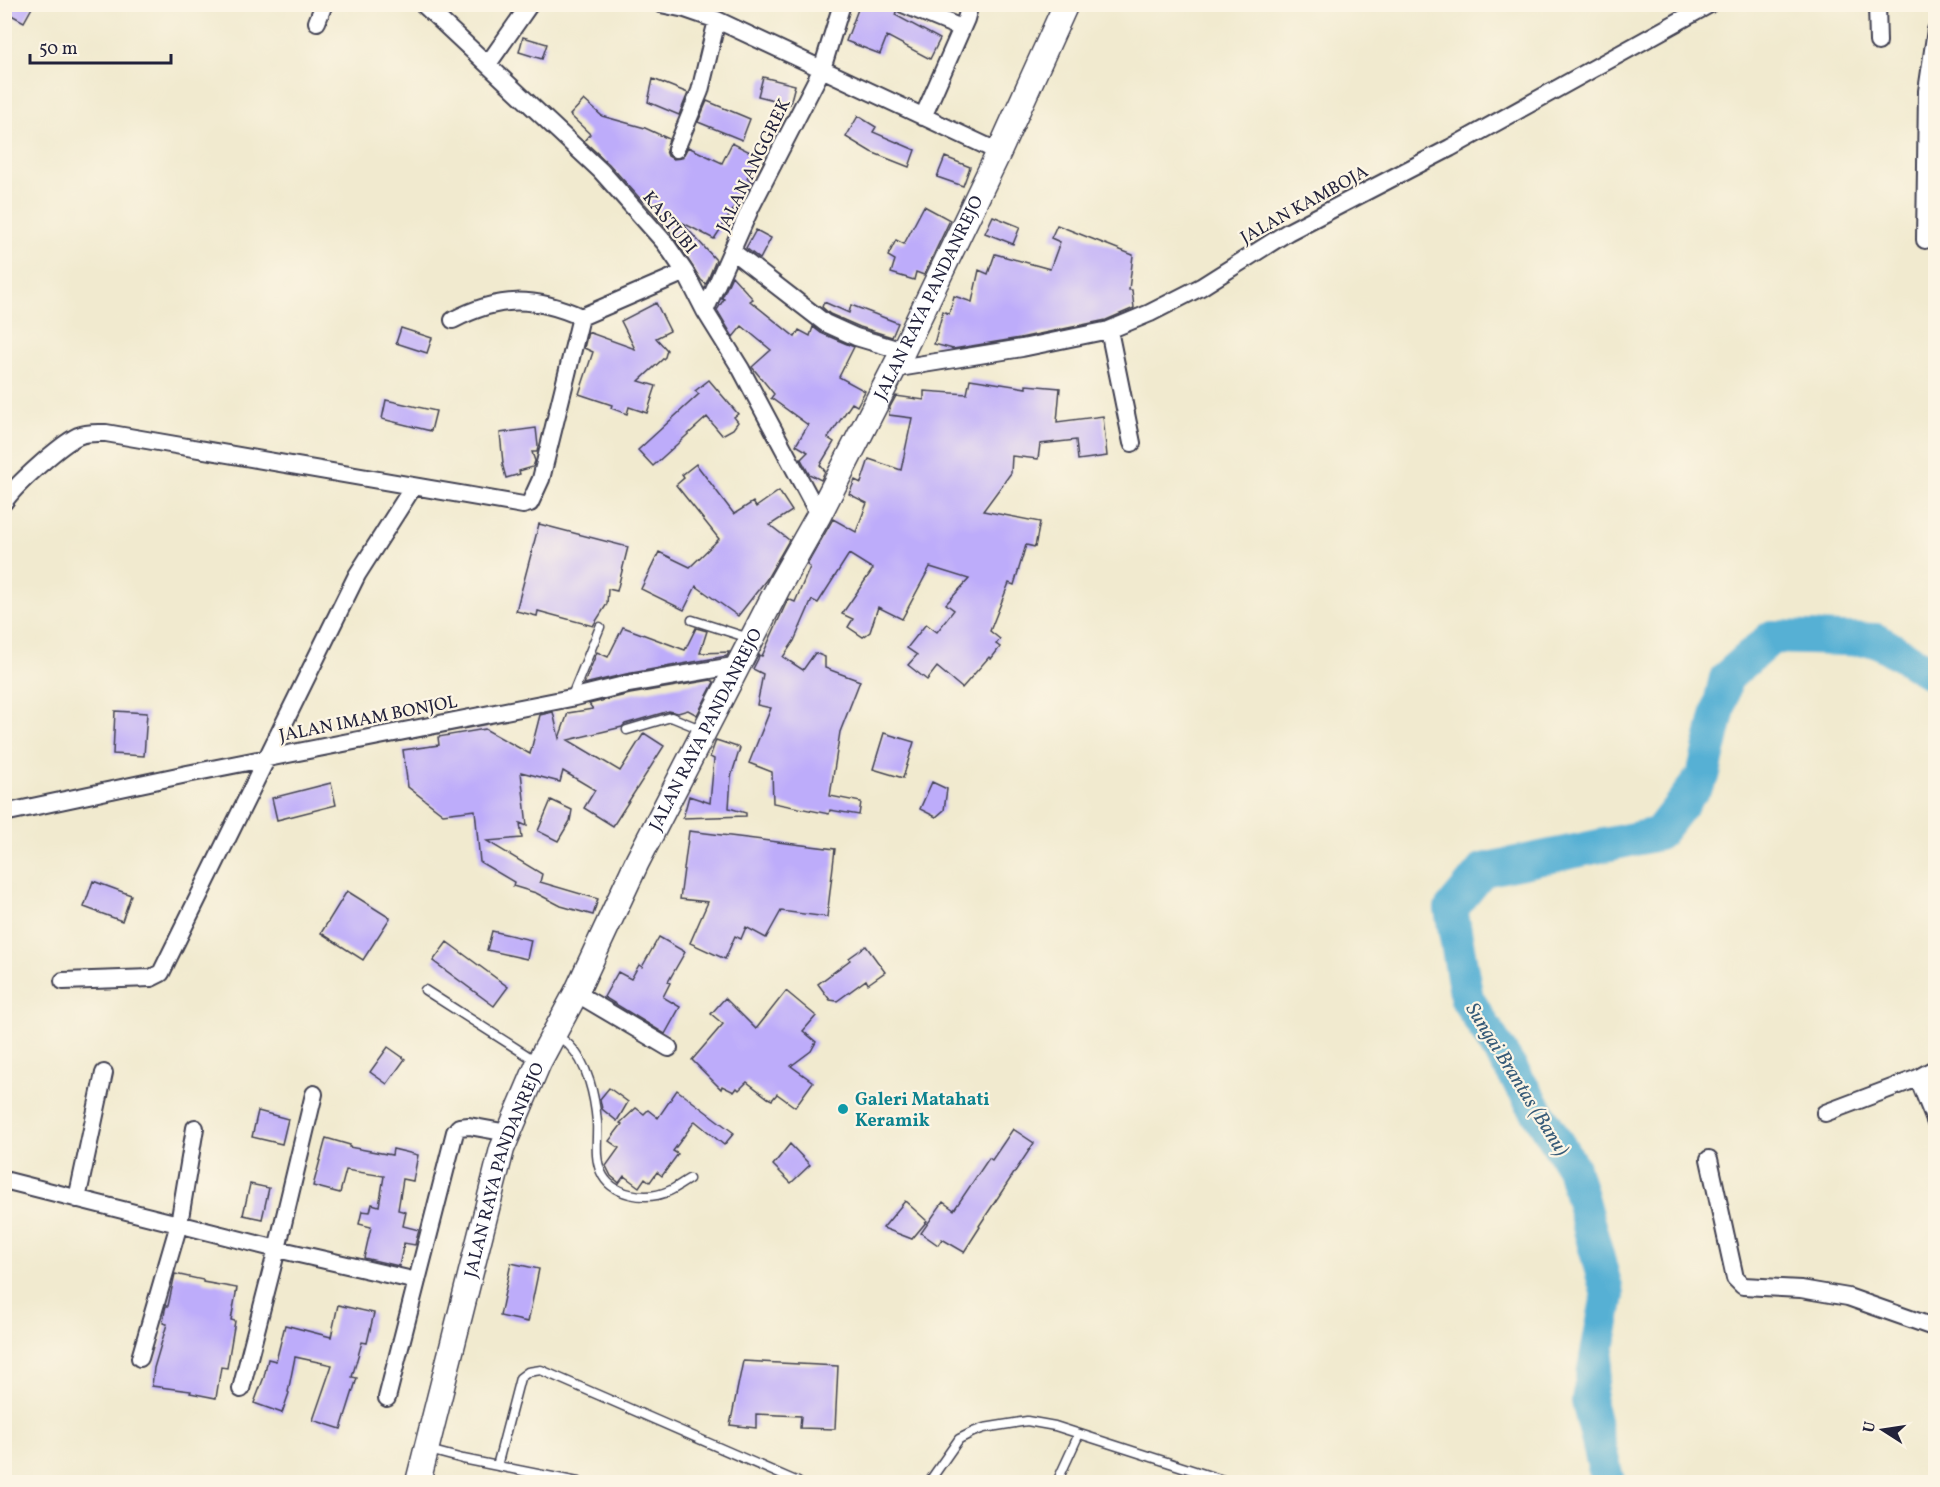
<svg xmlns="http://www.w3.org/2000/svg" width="1940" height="1487" font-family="Vollkorn,serif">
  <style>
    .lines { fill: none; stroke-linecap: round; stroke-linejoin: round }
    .river { stroke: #56b0d4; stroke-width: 34 }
    .building { fill: #bdacfa }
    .service-casing { stroke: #414051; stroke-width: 11 }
    .minor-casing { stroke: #414051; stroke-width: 20 }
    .secondary-casing { stroke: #414051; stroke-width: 27 }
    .service { stroke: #fff; stroke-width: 8 }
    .minor { stroke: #fff; stroke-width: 16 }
    .secondary { stroke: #fff; stroke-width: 24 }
    .culture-dot { fill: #0f9aa8; stroke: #fcf5e5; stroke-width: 2 }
    .labels { text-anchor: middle; stroke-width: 4.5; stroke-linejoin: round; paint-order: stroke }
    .street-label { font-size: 18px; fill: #22223b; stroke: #fcf5e5 }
    .culture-label { font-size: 18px; font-weight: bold; fill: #0d838f; stroke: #fcf5e5; text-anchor: start }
    .water-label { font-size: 20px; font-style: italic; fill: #375b78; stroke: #fcf5e5 }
  </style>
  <rect width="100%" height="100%" fill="#fcf5e5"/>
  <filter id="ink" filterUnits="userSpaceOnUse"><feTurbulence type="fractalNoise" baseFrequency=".0167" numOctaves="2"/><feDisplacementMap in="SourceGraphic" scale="12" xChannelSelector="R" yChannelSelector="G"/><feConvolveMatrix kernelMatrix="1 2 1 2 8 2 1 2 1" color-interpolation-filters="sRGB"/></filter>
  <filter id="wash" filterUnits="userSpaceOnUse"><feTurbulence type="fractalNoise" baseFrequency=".008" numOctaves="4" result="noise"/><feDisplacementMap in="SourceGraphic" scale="24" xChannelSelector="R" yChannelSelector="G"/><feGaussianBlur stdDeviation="1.35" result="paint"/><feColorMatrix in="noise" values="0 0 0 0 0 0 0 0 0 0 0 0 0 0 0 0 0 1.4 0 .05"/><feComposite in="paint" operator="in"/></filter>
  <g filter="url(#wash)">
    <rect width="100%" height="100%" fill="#f1eacf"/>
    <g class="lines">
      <path class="river" d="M1608 1482 1588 1401 1608 1295 1573 1168 1467 999 1451 909 1483 870 1658 834 1703 776 1726 678 1772 637 1877 640 1936 676"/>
    </g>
    <g id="blocks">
      <path class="building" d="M4 4H34L24 22 4 11Z
        M860 4H885L894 8 896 12 895 15 940 39 930 59 887 36 880 54 846 41Z
        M523 37 547 44 542 59 519 52Z
        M763 77 795 85 790 104 758 96Z
        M653 79 688 93 679 115 648 102Z
        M584 100 602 116 645 128 669 139 666 151 668 156 673 159 682 158 688 147 722 163 732 143 758 156 747 178 752 181 740 206 737 204 714 239 681 222 716 260 706 284 701 280 671 233 609 164 584 141 590 134 570 115Z
        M707 101 750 119 742 140 698 122Z
        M858 116 876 127 873 132 915 150 909 167 871 152 846 137Z
        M945 157 970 167 963 186 937 177Z
        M924 206 950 220 924 275 916 272 914 280 891 273 895 260 888 256 896 240 904 244Z
        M993 216 1020 227 1013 244 985 233Z
        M1057 225 1133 255 1129 290H1132L1134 308 1106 320 1020 338 953 349 934 344 943 311 949 314 954 296 972 302 979 270 988 274 995 254 1050 269 1060 242 1051 238Z
        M756 230 771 238 760 259 746 248Z
        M732 276 753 299 750 301 795 337 799 330 810 336 813 327 821 333 854 347 839 377 865 391 857 406 852 403 828 438 834 442 820 465 825 471 821 480 809 474 801 459 808 452 796 445 808 425 771 398 774 394 752 367 771 350 742 326 733 337 717 310 724 299 722 298Z
        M824 302 849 313 851 305 898 323 892 337 860 327 830 314 822 307Z
        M656 303 670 331 656 338 667 350 665 357 639 381 656 386 647 413 629 407 627 414 611 408 612 405 579 394 593 352 584 348 588 332 635 349 621 321Z
        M401 328 432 338 427 353 396 343Z
        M970 379 1026 388V385L1060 388 1057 422 1103 416 1107 456 1078 460 1076 440 1040 444 1038 459 1012 456 1011 473 983 511 1040 522 1035 547 1026 545 1014 585 1009 583 990 631 1000 639 996 644 1000 647 991 659 989 657 962 688 937 667 927 680 908 665 917 655 907 648 926 624 937 632 954 610 946 604 969 579 930 567 902 619 878 607 870 632 863 637 848 627 853 619 842 614 873 569 849 554 818 603 812 600 794 641 783 657 803 670 815 653 825 657V668L860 681 840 732 830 796 861 802 859 815 830 810 829 814 773 803 772 772 749 763 771 708 757 705 763 674 753 669 758 659 759 655 762 656 788 599 795 602 810 567 807 565 833 519 856 532 867 503 849 494 855 480 861 483 869 459 901 470 912 418 889 415 890 407 896 396 924 400V391L967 394Z
        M709 380 738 414 734 417 738 422 733 429 722 435 707 417 653 466 638 450 699 394 695 391Z
        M386 400 436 411 431 431 382 419Z
        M536 428 538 446 537 452H532L535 461 533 467 519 471 520 474 506 478 502 463H503L500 433Z
        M696 464 734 514 753 502 756 507 779 491 792 511 770 525 789 540 766 580 738 616 696 586 684 610 641 589 659 552 690 567 719 539 676 485 684 478 682 475Z
        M539 524 628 547 617 591 608 589 607 604 593 626 538 611 537 616 516 611Z
        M623 627 685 650 696 628 707 631 700 653 729 652 727 656 626 674 584 684 597 652 608 657Z
        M711 680 714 682 697 715 688 710 678 713 669 711 625 724 622 727 568 740 620 771 644 733 664 746 613 826 584 808 595 790 563 771 560 782 521 772 527 826 520 823 522 838 487 841 542 874 540 882 598 899 593 915 561 906 536 893 513 886 514 882 480 862 475 810 443 814 408 787 403 750 439 745 438 737 485 729 530 754 540 715 553 712 559 738 568 713 593 709 589 704 630 694Z
        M115 711 147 713 144 756 113 754Z
        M884 733 914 742 903 778 873 769Z
        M716 740 740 748 731 777 729 808 746 813V816L683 818 689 796 710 803 714 759 710 757Z
        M932 782 947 789 944 810 936 817 920 809Z
        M331 783 336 805 277 820 272 798Z
        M551 800 572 810 570 821 558 841 538 831Z
        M689 831 835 849 827 917 781 911 766 938 746 927 741 939 735 936 725 959 690 943 708 902 680 899Z
        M93 881 131 895 122 921 84 907Z
        M347 891 390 918 363 960 321 933Z
        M492 931 531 940 527 959 487 950Z
        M659 937 685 952 668 982 670 983 663 997 680 1007 665 1034 604 997 618 972 631 979 639 965 642 967Z
        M447 942 508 987 494 1006 433 961Z
        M866 946 885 972 868 984 866 980 837 1001 830 1000 818 984 850 960 849 958Z
        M786 991 816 1016 803 1031 816 1042 811 1051 791 1066 813 1082 795 1107 777 1094 772 1100 768 1098 747 1082 739 1090 737 1088 734 1092 722 1086 721 1089 692 1060 723 1024 711 1014 725 998 756 1029Z
        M388 1047 405 1059 387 1084 370 1072Z
        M609 1088 628 1102 617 1121 602 1109 600 1099Z
        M677 1090 734 1133 724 1145 695 1121 673 1151 678 1154 662 1176 657 1172 650 1182 645 1178 639 1187 624 1176 619 1183 617 1181 611 1176 606 1166 619 1148 609 1141 622 1124 620 1123 636 1108 644 1114 648 1110 658 1118Z
        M258 1111 288 1119 282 1144 252 1137Z
        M1013 1129 1034 1143 979 1226 980 1227 964 1252 942 1239 938 1245 921 1233 943 1202 954 1210 989 1158 992 1160Z
        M326 1138 350 1145 349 1147 392 1155 393 1149 418 1155 413 1181 403 1179 398 1210 406 1212 403 1226 419 1230 415 1245 404 1243 399 1266 364 1258 371 1227 359 1224 362 1211 370 1212 372 1204 379 1206 384 1176 346 1170 340 1193 313 1186Z
        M790 1144 810 1165 791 1183 773 1165Z
        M250 1184 269 1188 262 1219 243 1215Z
        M905 1201 927 1221 912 1239 883 1228Z
        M511 1263 539 1269 528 1322 500 1316Z
        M175 1274 203 1280V1282L237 1288 231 1320 235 1321 227 1368 221 1367 216 1398 190 1393 191 1391 152 1386 154 1368 167 1324 163 1323 165 1310 166 1306H168Z
        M338 1305 374 1313 367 1343 362 1342 352 1377 357 1378 341 1429 313 1420 332 1365 295 1357 288 1392 289 1393 282 1413 254 1403 264 1377 268 1359 276 1361 285 1325 331 1337Z
        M743 1361 838 1366 835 1429 800 1428 801 1416 756 1414V1428L730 1425Z"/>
    </g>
  </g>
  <g filter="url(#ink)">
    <use href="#blocks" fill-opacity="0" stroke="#414051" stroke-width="1.5"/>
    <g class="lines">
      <defs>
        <path id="service" d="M692 620 749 638
          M571 698 600 627
          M627 730 671 717 703 730
          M425 990 536 1061
          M555 1034C560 1038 565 1041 569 1045 588 1063 595 1098 597 1122 598 1138 594 1157 601 1172 611 1196 647 1201 669 1191 676 1188 682 1183 689 1179
          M429 1450 463 1459 578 1482
          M497 1466 520 1378 528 1372 541 1370 798 1482
          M929 1482 959 1439 973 1432 984 1428 1027 1421 1055 1426 1229 1482
          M1057 1482 1079 1434"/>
        <path id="minor" d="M423 4 601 171 665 243 685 272 705 311 741 369 819 515
          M661 4 685 9 717 20
          M903 4 961 28
          M1877 4 1878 42
          M317 22 324 4
          M488 64 530 4
          M923 117 966 19 970 4
          M676 149 700 91 717 20 999 152
          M1925 240 1927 91 1936 30
          M732 251 825 323 856 337 903 351
          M705 311 751 207 822 69 842 4
          M453 320C499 296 534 296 581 317
          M1109 330 1132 443
          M893 369 1022 348 1109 330 1150 313 1201 287 1288 232 1450 148 1710 4
          M4 502C15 485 60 445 78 436 87 432 97 433 106 433L523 505 530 503 541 479 581 317 685 272
          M4 813 187 774 571 698 628 684 739 665
          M63 981 151 978 161 973 357 575 413 487
          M576 993 669 1048
          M1918 1078 1936 1123
          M1825 1113 1918 1078 1936 1068
          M1709 1159 1735 1278 1743 1286 1801 1289 1848 1297 1936 1328
          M4 1180 277 1249 417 1281
          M77 1199 104 1073
          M140 1358 179 1224 195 1128
          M241 1389 277 1249 314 1094
          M387 1398 455 1132 459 1127 469 1126 508 1133"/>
        <g id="secondary">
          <path id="s1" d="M418 1482 502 1149 539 1062 576 993 637 862 780 584 819 515 903 351 999 152 1066 4"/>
        </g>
      </defs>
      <use href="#service" class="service-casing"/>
      <use href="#minor" class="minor-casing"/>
      <use href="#secondary" class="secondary-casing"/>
      <use href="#service" class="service"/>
      <use href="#minor" class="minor"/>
      <use href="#secondary" class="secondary"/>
    </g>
  </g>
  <circle class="culture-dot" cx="843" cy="1109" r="6"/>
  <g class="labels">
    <g class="street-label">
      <text transform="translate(753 165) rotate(-64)" y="6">JALAN ANGGREK</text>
      <text transform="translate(1304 204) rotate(-29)" y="6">JALAN KAMBOJA</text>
      <text transform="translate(670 222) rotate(51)" y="6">KASTUBI</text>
      <text dy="6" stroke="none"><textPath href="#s1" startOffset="1296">JALAN RAYA PANDANREJO</textPath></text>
      <text transform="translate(368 718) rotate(-11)" y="6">JALAN IMAM BONJOL</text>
      <text dy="6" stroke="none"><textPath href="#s1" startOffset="810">JALAN RAYA PANDANREJO</textPath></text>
      <text dy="6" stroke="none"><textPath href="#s1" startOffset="324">JALAN RAYA PANDANREJO</textPath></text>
    </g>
    <g class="culture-label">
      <text x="855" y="1105">Galeri Matahati<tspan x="855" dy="21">Keramik</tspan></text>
    </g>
    <g class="water-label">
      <text transform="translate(1518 1079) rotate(58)" y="7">Sungai Brantas (Banu)</text>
    </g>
  </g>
  <rect width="1940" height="1487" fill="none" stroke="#fcf5e5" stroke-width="24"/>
  <g transform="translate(1883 1430) rotate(282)" stroke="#fcf5e5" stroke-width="4.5" paint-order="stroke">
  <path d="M0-4.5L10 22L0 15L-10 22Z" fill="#22223b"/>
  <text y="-9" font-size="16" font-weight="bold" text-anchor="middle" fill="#22223b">U</text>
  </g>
  <path d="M30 54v9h141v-9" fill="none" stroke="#22223b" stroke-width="3"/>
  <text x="39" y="54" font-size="18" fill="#22223b" stroke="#fcf5e5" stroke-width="4.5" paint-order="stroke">50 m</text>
</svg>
